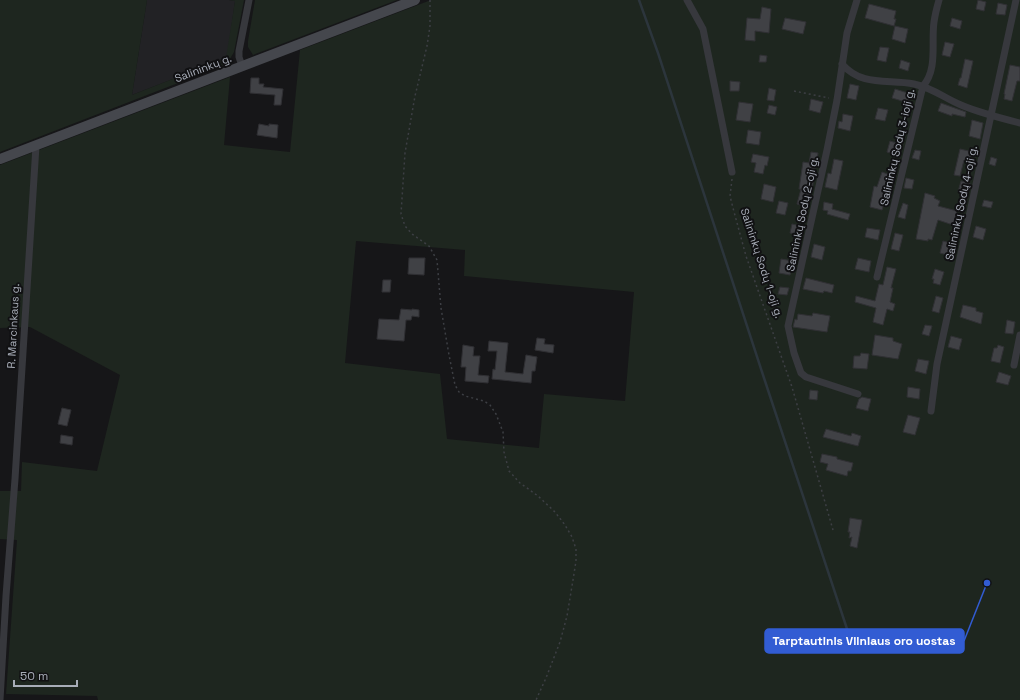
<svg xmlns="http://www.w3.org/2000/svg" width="1020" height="700" font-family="'Space Grotesk',sans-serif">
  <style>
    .built { fill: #222225 }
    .green { fill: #1e261f; fill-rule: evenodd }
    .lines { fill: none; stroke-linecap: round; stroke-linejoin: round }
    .stream { stroke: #2c353c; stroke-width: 2.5 }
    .building { fill: #404145; stroke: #303034 }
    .path { stroke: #3d3f44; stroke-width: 1.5; stroke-dasharray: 2 3; stroke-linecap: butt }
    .minor { stroke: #37383d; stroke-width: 7 }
    .secondary { stroke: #45474d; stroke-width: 10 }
    .labels { text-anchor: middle; stroke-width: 4; stroke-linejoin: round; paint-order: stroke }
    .street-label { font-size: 11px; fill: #a8adb8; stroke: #111113 }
    .leader { fill: none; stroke: #325cd3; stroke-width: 1.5 }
    .callout-dot { fill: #325cd3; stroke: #111113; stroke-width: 1.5 }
    .callout { fill: #325cd3; stroke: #325cd3; stroke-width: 1.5 }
    .callout-label { font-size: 12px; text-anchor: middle; font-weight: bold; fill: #fff }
  </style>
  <rect width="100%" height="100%" fill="#161618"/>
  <path class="built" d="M147 0H229L235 1 227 58 132 95Z"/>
  <path class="green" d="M0 0H147L132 95 226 58 235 1 229 0H244L234 52 228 62 222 66 0 152Z
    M255 0H397L253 55 248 47V41Z
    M431 0H1020V700H98L97 696 6 694 17 540 0 539V491H21L22 462 97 471 120 375 30 327 0 328V165L230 77 224 145 290 152 300 50ZM356 241 465 250 464 276 634 292 625 401 544 394 539 448 447 439 440 374 345 363Z"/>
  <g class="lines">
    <path class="stream" d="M639 0 658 53 764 378 854 650"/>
  </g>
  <path class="building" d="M978 0 986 2 984 11 976 9Z
    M998 3 1007 5 1005 15 996 14Z
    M869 4 896 11 894 19H896L894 26 865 18Z
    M762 7 771 9 769 33 755 31V41L745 40 747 18 760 19Z
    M785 18 806 22 803 34 782 29Z
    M952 18 962 21 960 29 950 26Z
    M895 26 908 29 905 43 892 39Z
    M945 42 954 44 950 57 942 55Z
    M880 47 889 48 886 62 877 60Z
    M760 55 767 56 766 62H759Z
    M965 59 973 61 967 88 958 85 960 78H961Z
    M901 60 910 63 908 71 899 68Z
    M1010 65 1020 67V81H1017L1012 101 1004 99 1005 94H1004Z
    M251 78H259V84H264L263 87 283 89 281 105H274L275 95 250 93Z
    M730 81 740 82 739 91H730Z
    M850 84 859 86 856 100 847 98Z
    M769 88 776 90 774 101 767 100Z
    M895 89 911 94 909 103 892 98Z
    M811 99 823 102 820 113 809 110Z
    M739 102 753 104 750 122 736 120Z
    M941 103 966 112 965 117 952 114V116L938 111Z
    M769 105 777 107 775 115 767 113Z
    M878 108 888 110 885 121 875 119Z
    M843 114 853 116 850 131 838 128 839 121 842 122Z
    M972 120 983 123 980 139 969 136Z
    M259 124 269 126V124L278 125 277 138 257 135Z
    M748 130 761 132 759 145 746 143Z
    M890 141 900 144 896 155 887 152Z
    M960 149 973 152 971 161 964 160 960 176 954 175Z
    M915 150 921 151 919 160 912 158Z
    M811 152 818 153 817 161H816L812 190 807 207 797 204 801 189H799L803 162 809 163Z
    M753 154 769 157 767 166 765 165 763 174 754 172 756 163 751 162Z
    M991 157 997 159 995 166 989 164Z
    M834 159 843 161 837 190 825 187 828 173 831 174Z
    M882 172 890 175 885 192 887 193 882 210 870 207 874 186 877 187Z
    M906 178 914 180 912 189 904 188Z
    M961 181 970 183 967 195 958 192Z
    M764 184 776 187 773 202 761 199Z
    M925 193 935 196 934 198 940 201 938 206 957 211 953 225 938 220 932 240 928 239V241L916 239Z
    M984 200 993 202 991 208 982 206Z
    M779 201 788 203 785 215 776 213Z
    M824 202 833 204 832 209 850 214 848 220 827 214 828 211 823 210Z
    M903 203 908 205 905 219 898 217Z
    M792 224 801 226 800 234 790 233Z
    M976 226 986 229 983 240 973 237Z
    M867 228 880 230 878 240 865 237Z
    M895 233 903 235 899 251 891 249Z
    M943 241 954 244 951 256 940 253Z
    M814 244 825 247 822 260 811 257Z
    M409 258H425L424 275 408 274Z
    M858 258 871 261 869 272 855 269Z
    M781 259 793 261 790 275 779 273Z
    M887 267 896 269 891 288H893L890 302 895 304 893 311 887 309 883 325 873 322 876 308 855 302 856 296 875 301 879 284 883 285Z
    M935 269 944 272 940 285 933 283 934 279H932Z
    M806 278 834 285 832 293 824 291 823 293 803 289Z
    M383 280H391L390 292H382Z
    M780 287 789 288 787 295 778 294Z
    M936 296 943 298 939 313 932 311Z
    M963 305 976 308V311L983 313 981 324 960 317Z
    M401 309 412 310V309L419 310V317L412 316 411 320H406L404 341 377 339 379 319 399 320Z
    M813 313 830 316 827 332 793 327 795 319 797 320 798 314 812 316Z
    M1007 320 1015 322 1013 334 1005 333Z
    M925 325 932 326 929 336 922 334Z
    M875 335 893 338V341L902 344 898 359 872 355Z
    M951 336 962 339 959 350 948 347Z
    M537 338 545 339 544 344 554 345 553 353 535 350Z
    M489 341 508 343 505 372 523 374 526 355 537 357 535 371H532L531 383 492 379 493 369 495 370 497 351H488Z
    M463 345 474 347 473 356H480L478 375 489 376 488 383 465 381 466 367H461Z
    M998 345 1004 347 1000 363 991 361 994 348H997Z
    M861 353 869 354 867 369 853 368 854 356H860Z
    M918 359 929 361 926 374 915 371Z
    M999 372 1011 376 1008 385 996 382Z
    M908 387 920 389 919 399 907 397Z
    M810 390 818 391 817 400 809 399Z
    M862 397 871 399 868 411 856 408 859 399Z
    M62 408 71 410 67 426 58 424Z
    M908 415 920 418 915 435 903 432Z
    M826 429 851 436 852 433 861 436 858 446 823 437Z
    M61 435 73 437 72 445 60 443Z
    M822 454 837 457V459L853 463 851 471H848L847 476 826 470 828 464 820 462Z
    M850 518 862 520 857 548 850 546 852 537 849 538 850 532H848Z"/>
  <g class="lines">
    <path class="path" d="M430 0V26L427 46 415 96 405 153 401 214 405 226 412 234 429 246 437 260 441 308 449 355 455 385 459 392 465 396 484 401 490 405 496 414 503 432 504 452 509 471 520 483 538 496 555 512 565 525 572 537 576 549V561L573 580 567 616 560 642 546 678 536 700
      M794 91 829 98
      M732 179 730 196 733 208 746 256 792 387 833 530"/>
    <path class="minor" d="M687 0 703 29 732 172
      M857 0 847 33 837 100 827 150 788 326 794 353 801 373 806 377 858 394
      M842 64C862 87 887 79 914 84 933 88 944 98 961 105 980 113 1000 118 1020 123
      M242 66 239 57V51L249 0
      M877 277 923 86C938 69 931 43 934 22 935 15 937 7 939 0
      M1014 365 1020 335
      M931 411 937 364 1016 0
      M0 700 6 596 15 479 36 146"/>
    <path class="secondary" d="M0 159 415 0"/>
  </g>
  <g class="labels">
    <g class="street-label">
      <text transform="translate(203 68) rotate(-21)" y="4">Salininkų g.</text>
      <text transform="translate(897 147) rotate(-77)" y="4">Salininkų Sodų 3-ioji g.</text>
      <text transform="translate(961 203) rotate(-78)" y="4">Salininkų Sodų 4-oji g.</text>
      <text transform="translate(802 214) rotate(-78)" y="4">Salininkų Sodų 2-oji g.</text>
      <text transform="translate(762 263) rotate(72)" y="4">Salininkų Sodų 1-oji g.</text>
      <text transform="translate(13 326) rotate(-87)" y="4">R. Marcinkaus g.</text>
    </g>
  </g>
  <path class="leader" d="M987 583L964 641"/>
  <circle class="callout-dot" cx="987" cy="583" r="4"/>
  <rect class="callout" x="765" y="629" width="199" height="24" rx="4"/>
  <g class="callout-label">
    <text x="864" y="645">Tarptautinis Vilniaus oro uostas</text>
  </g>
  <path d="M14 680v6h63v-6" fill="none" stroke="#a8adb8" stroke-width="2"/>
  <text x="20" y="680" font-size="12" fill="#a8adb8" stroke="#111113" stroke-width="3" paint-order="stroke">50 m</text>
</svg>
